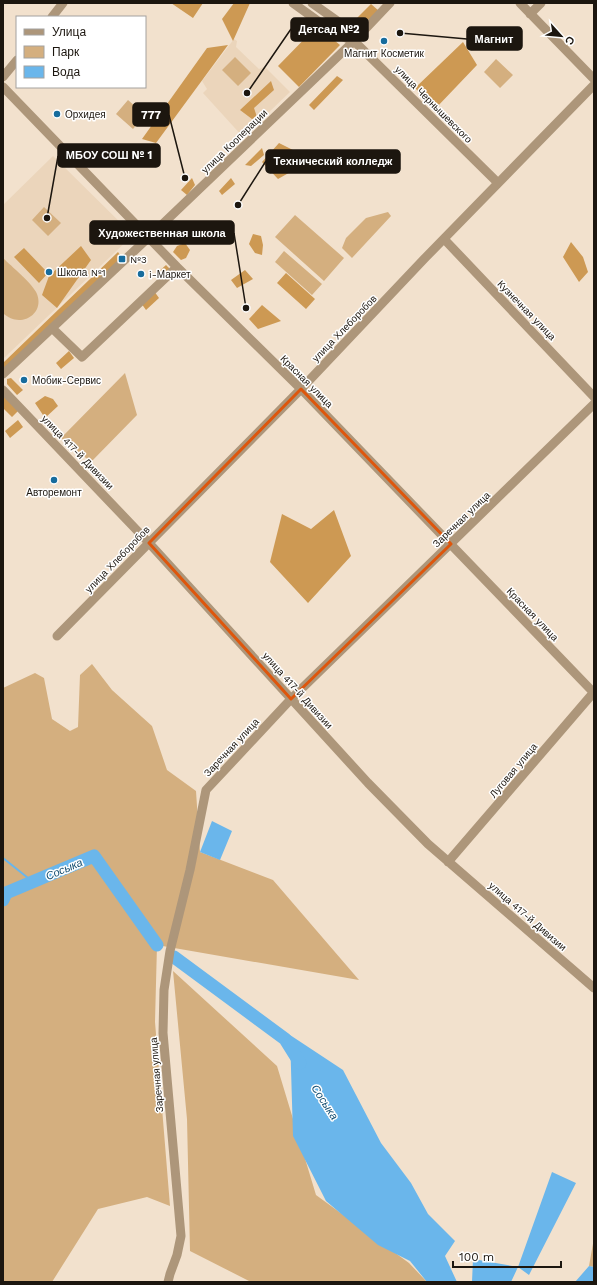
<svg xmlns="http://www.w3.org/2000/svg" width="597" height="1285" font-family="'Work Sans',sans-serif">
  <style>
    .built { fill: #ebd5bb }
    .green { fill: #d4af7f }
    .forest { fill: #cd9953 }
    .water { fill: #6ab6eb }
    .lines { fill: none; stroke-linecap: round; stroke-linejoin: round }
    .stream { stroke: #6ab6eb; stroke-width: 2 }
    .river { stroke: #6ab6eb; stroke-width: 13 }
    .minor { stroke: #ad967a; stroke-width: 9 }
    .marked { fill: none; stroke: #de560c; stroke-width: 3; stroke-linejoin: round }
    .poi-dot { fill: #176c9d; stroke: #fff; stroke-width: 1.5 }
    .labels { text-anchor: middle; stroke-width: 3; stroke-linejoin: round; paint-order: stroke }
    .poi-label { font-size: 10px; fill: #1c160f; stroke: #fff; text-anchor: start }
    .street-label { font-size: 10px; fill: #1c160f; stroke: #fff }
    .water-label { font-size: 11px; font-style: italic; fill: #124d70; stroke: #fff }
    .leader { fill: none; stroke: #1c160f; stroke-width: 1.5 }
    .callout-dot { fill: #1c160f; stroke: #fff; stroke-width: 1.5 }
    .callout { fill: #1c160f; stroke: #1c160f; stroke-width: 1.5 }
    .callout-label { font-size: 11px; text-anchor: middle; font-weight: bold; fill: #fff }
  </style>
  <rect width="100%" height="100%" fill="#f2e1cd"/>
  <path class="built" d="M234 39 237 41 236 47 259 69 264 67 266 68 290 92 243 137 203 93 207 89 202 81Z
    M53 156 133 235 3 359V205Z"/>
  <path class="green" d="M235 57 251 73 238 86 222 70Z
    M496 59 513 75 500 88 484 72Z
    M128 100 145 115 133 129 116 114Z
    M44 207 61 223 48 236 32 220Z
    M388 212 391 216 352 258 342 248 346 238 366 218Z
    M295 215 344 258 324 281 275 237Z
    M284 251 322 284 312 295 275 262Z
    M3 258C11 266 33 284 37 294 45 315 19 329 3 313Z
    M125 373 137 415 91 462 61 438Z
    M92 664 112 690 152 726 167 770 196 791 200 852 273 880 359 980 157 945 155 1022 170 1206 147 1197 98 1209 52 1282H3V688L35 673 44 678 52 719 70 731 78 727 80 675Z
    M173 971 277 1066 316 1195 409 1263 427 1282H251L190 1251 187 1119Z
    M594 1238V1267L589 1266Z"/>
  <path class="forest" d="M171 3H203L193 18Z
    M234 3H250L233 41 222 19Z
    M371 4 379 11 358 32 350 25Z
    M317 26 340 45 299 87 278 66Z
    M463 42 477 65 435 109 415 88Z
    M228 45 156 143 142 139 207 48Z
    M337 76 343 80 314 110 309 105Z
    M271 81 274 90 254 108 257 117 252 119 240 110Z
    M279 143 293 150 301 166 278 179 262 162Z
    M262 148 264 155 251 166 245 165Z
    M192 178 195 185 187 195 181 190Z
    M231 178 235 184 222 195 219 191Z
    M253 234 261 236 263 245 262 255 255 253 249 244Z
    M571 242 583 257 588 272 579 282 563 257Z
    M185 243 190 250 186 258 181 260 173 252 177 246Z
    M81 246 91 260 57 308 42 295 49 276Z
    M24 248 48 273 39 283 14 257Z
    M118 252 122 258 5 369 3 367V363Z
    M166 265 171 270 160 280 156 274Z
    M245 270 253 279 237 288 231 280Z
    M286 273 315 299 306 309 277 283Z
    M154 291 159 298 146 310 141 303Z
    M262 305 281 321 258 329 249 319Z
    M69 351 74 358 61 369 56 363Z
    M11 378 23 390 17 395 7 384V379Z
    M3 395 18 411 12 417 3 408Z
    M45 396 53 399 58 406 45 418 35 403Z
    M18 420 23 427 10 438 5 431Z
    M334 510 351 556 308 603 270 562 282 514 311 529Z"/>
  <path class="water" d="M212 821 232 831 220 860 200 852Z
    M290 1035 343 1070 381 1143 411 1183 428 1214 455 1241 445 1256 457 1282H427L410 1261 378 1245 326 1201 293 1136Z
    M552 1172 576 1183 529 1275 518 1267 511 1282H472L473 1259 518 1267Z
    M589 1266 594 1267V1282H575Z"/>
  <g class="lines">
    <path class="stream" d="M3 858 33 882"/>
    <path class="river" d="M3 900 6 893 94 856 157 945
      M174 957 285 1039 300 1063"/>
    <path class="minor" d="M293 3 336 34 354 41
      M312 3 343 25 354 41 498 183
      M520 3 594 79
      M530 14 541 3
      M52 17 63 3
      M3 77 17 60
      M3 87 177 267 301 389 594 693
      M444 239 594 397
      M52 328 82 357 177 267
      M3 374 148 238 354 41 390 3
      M3 390 149 543 368 783 428 844 594 988
      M57 636 301 389 426 257 594 85
      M448 862 594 692
      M168 1282 170 1274 177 1255 181 1236 163 1033 164 990 170 951 190 870 206 790 291 699 594 404"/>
  </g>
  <path class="marked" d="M301 389 451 544 291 699 149 543Z"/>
  <g class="poi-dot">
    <circle cx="384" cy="41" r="4"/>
    <circle cx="57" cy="114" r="4"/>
    <rect x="118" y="255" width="8" height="8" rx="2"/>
    <circle cx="49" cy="272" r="4"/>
    <circle cx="141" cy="274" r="4"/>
    <circle cx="24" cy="380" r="4"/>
    <circle cx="54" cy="480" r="4"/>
  </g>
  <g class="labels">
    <g class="poi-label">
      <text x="384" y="57" text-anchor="middle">Магнит Косметик</text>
      <text x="65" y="118">Орхидея</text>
      <text x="130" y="263">№3</text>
      <text x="57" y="276">Школа №1</text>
      <text x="149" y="278">i-Маркет</text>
      <text x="32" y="384">Мобик-Сервис</text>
      <text x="54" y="496" text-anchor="middle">Авторемонт</text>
    </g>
    <g class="street-label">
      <text transform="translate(434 104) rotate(45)" y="4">улица Чернышевского</text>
      <text transform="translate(234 141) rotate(-44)" y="4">улица Кооперации</text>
      <text transform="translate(527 310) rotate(46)" y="4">Кузнечная улица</text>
      <text transform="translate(344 328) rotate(-46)" y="4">улица Хлеборобов</text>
      <text transform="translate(307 381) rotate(45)" y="4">Красная улица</text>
      <text transform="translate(78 452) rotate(46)" y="4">улица 417-й Дивизии</text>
      <text transform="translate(461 519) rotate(-44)" y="4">Заречная улица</text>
      <text transform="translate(117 559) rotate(-46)" y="4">улица Хлеборобов</text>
      <text transform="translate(533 614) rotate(46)" y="4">Красная улица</text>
      <text transform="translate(298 690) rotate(48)" y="4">улица 417-й Дивизии</text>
      <text transform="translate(231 747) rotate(-47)" y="4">Заречная улица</text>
      <text transform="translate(513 770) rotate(-50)" y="4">Луговая улица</text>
      <text transform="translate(528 916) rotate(41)" y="4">улица 417-й Дивизии</text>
      <text transform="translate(156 1075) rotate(-95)" y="4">Заречная улица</text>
    </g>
    <g class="water-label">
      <text transform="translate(64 869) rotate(-23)" y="4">Сосыка</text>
      <text transform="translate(325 1102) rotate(57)" y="4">Сосыка</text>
    </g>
  </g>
  <path class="leader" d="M247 93L291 29M400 33L467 39M185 178L169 115M47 218L58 156M238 205L266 161M246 308L234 233"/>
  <g class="callout-dot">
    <circle cx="247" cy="93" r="4"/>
    <circle cx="400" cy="33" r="4"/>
    <circle cx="185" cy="178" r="4"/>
    <circle cx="47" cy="218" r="4"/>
    <circle cx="238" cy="205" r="4"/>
    <circle cx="246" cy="308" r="4"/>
  </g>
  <g class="callout">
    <rect x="291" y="18" width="77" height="23" rx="4"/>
    <rect x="467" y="27" width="55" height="23" rx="4"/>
    <rect x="133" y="103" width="36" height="23" rx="4"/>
    <rect x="58" y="144" width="102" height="23" rx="4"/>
    <rect x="266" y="150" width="134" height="23" rx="4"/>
    <rect x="90" y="221" width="144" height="23" rx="4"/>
  </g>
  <g class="callout-label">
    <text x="329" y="33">Детсад №2</text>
    <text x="494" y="43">Магнит</text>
    <text x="151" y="119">777</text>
    <text x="109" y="159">МБОУ СОШ № 1</text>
    <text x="333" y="165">Технический колледж</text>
    <text x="162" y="237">Художественная школа</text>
  </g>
  <rect width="597" height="1285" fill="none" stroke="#1c160f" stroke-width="8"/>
  <rect x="16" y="16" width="130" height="72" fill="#ffffff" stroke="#a4a29f"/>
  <rect x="24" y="29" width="20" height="6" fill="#ad967a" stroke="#a4a29f"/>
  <text x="52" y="36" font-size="12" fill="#1c160f">Улица</text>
  <rect x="24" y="46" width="20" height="12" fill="#d4af7f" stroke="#a4a29f"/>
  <text x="52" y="56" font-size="12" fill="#1c160f">Парк</text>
  <rect x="24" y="66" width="20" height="12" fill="#6ab6eb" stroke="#a4a29f"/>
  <text x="52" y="76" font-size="12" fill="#1c160f">Вода</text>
  <g transform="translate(561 36) rotate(117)" stroke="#ffffff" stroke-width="3" paint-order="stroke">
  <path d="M0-3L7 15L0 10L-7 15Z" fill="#1c160f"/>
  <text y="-6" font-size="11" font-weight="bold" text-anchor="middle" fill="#1c160f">С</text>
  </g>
  <path d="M453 1261v6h108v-6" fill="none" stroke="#1c160f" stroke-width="2"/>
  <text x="459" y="1261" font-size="12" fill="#1c160f" stroke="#ffffff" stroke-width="3" paint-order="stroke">100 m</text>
</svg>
